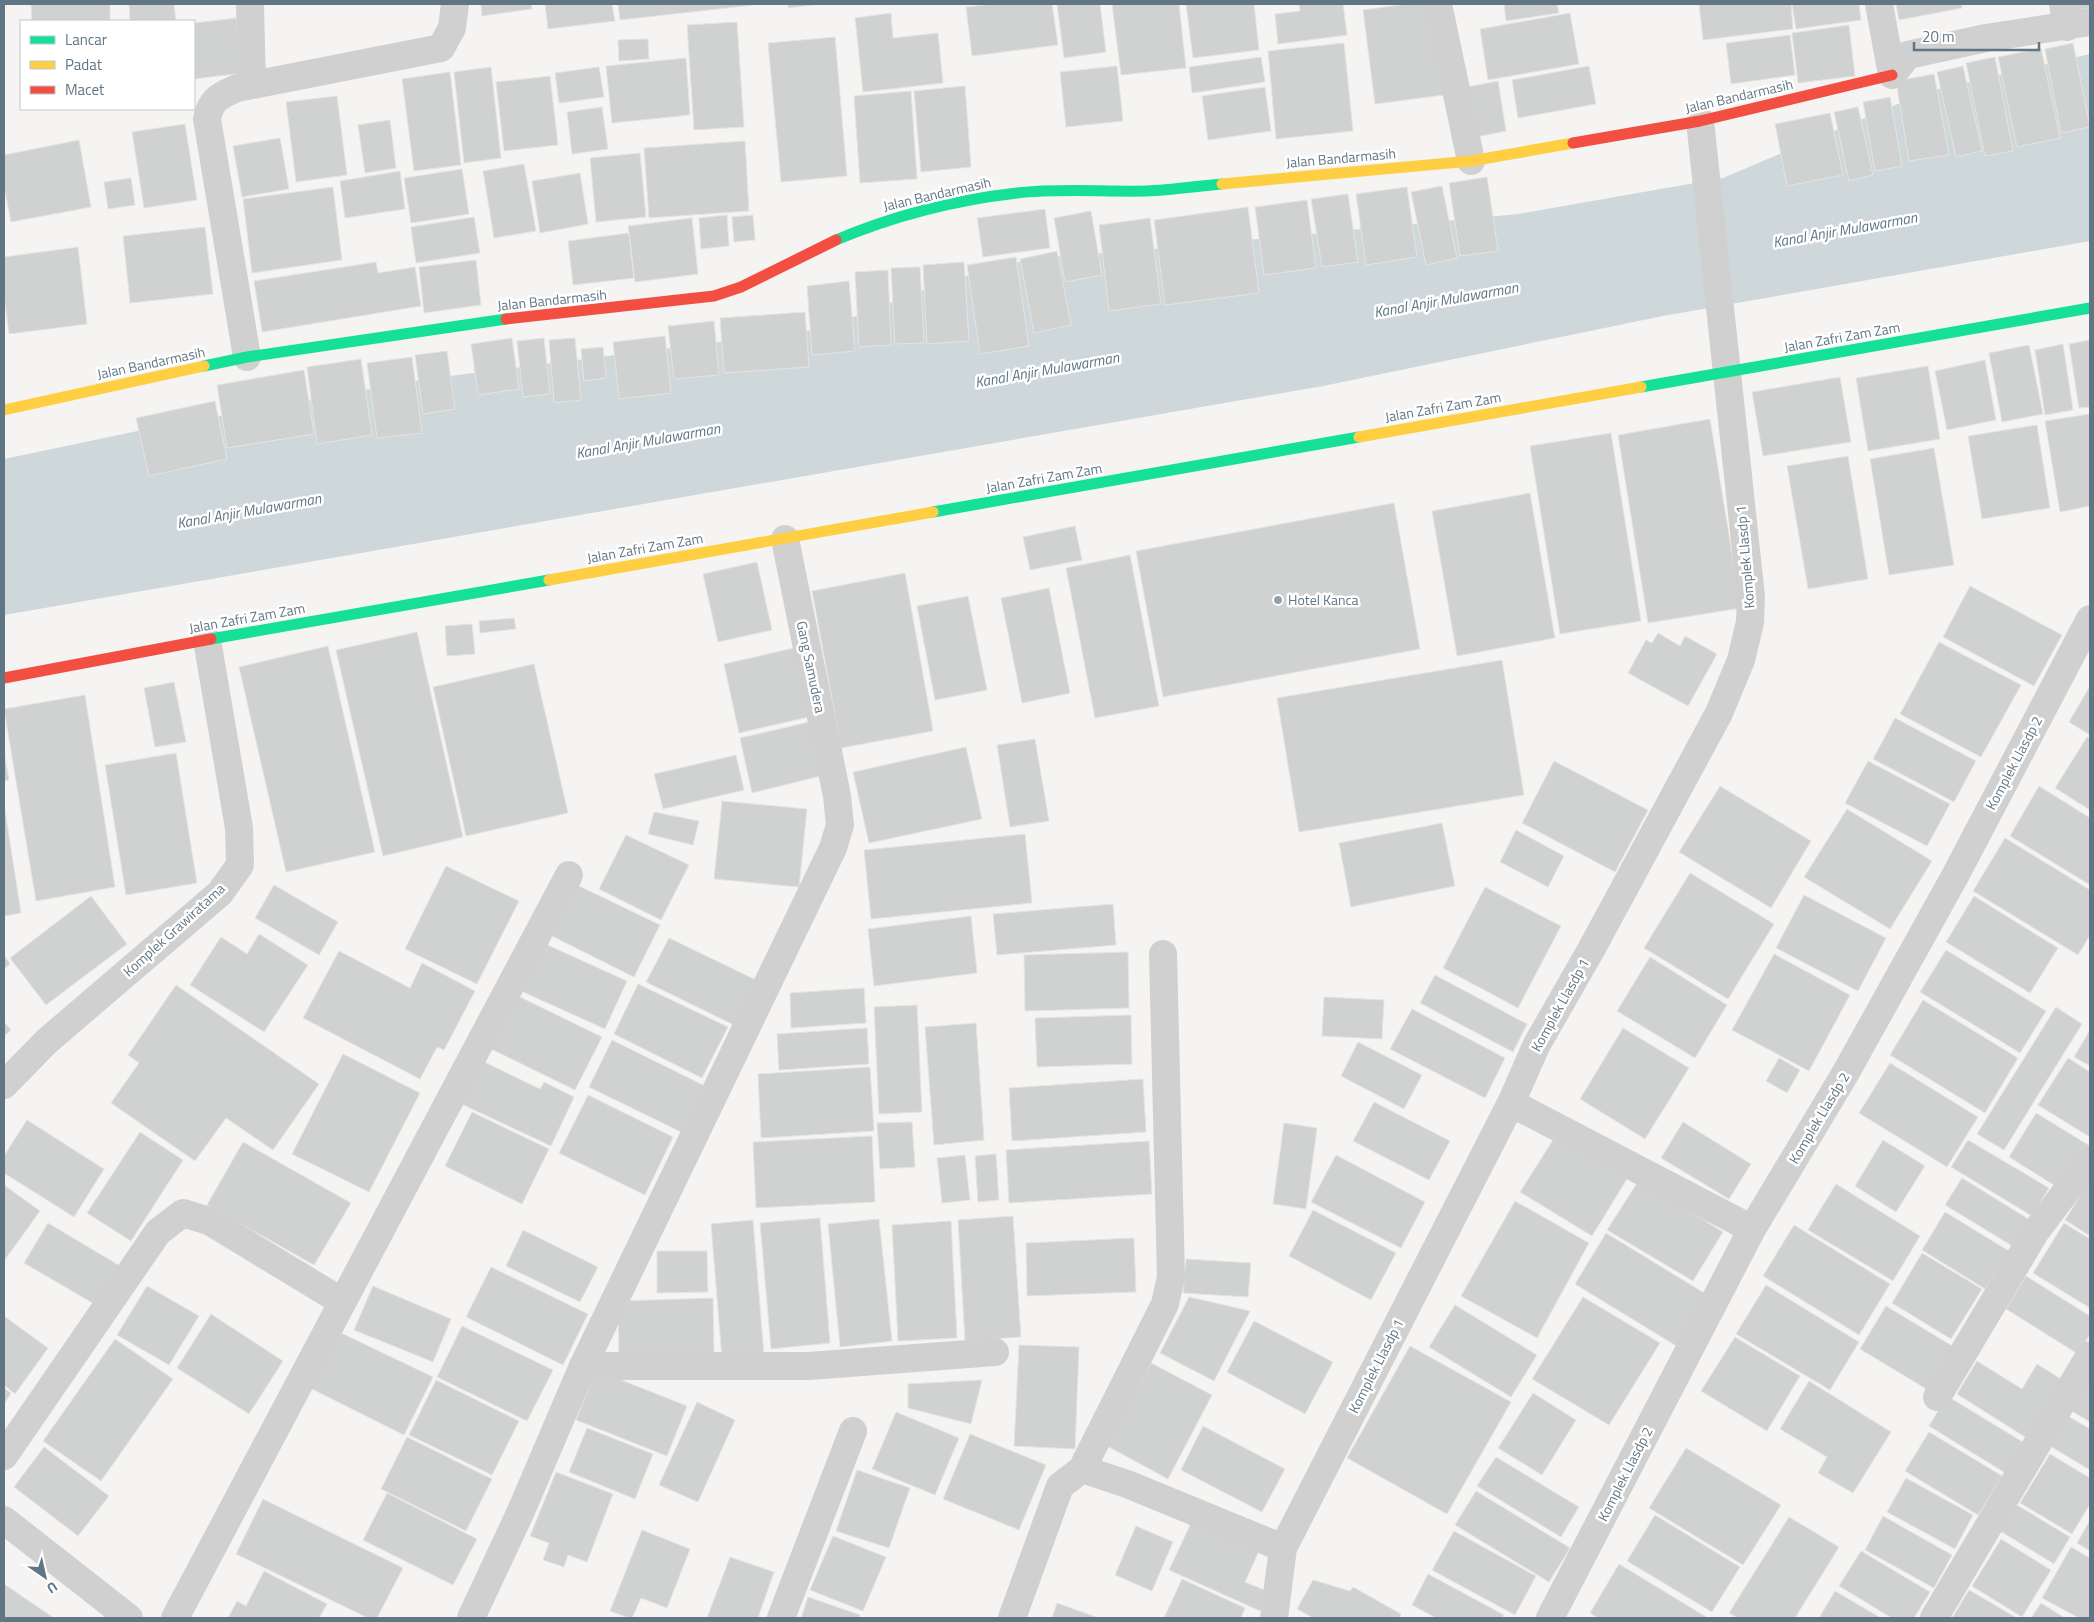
<svg xmlns="http://www.w3.org/2000/svg" width="2094" height="1622" font-family="'Titillium Web',sans-serif">
  <style>
    .water { fill: #ced7da }
    .building { fill: #d0d1d1; stroke: #e4e4e2 }
    .lines { fill: none; stroke-linecap: round; stroke-linejoin: round }
    .street { stroke: #d0d0d1; stroke-width: 28 }
    .fast { stroke: #16e098; stroke-width: 11 }
    .slow { stroke: #ffcf43; stroke-width: 11 }
    .jam { stroke: #f24e42; stroke-width: 11 }
    .poi-dot { fill: #95a2ab; stroke: #fff; stroke-width: 2 }
    .labels { text-anchor: middle; stroke-width: 5; stroke-linejoin: round; paint-order: stroke }
    .street-label { font-size: 14px; fill: #617685; stroke: #fff }
    .poi-label { font-size: 14px; fill: #617685; stroke: #fff; text-anchor: start }
    .water-label { font-size: 15px; font-style: italic; fill: #5d7983; stroke: #fff }
  </style>
  <rect width="100%" height="100%" fill="#f5f4f2"/>
  <path class="water" d="M2090 54V241L1663 316 1323 386 4 615V459L147 429 426 379 822 329 945 282 1033 258 1132 251 1518 214 1723 178 1926 92Z"/>
  <path class="building" d="M31 4H110V21H32Z
    M129 4H174L176 21H130Z
    M481 4H531L532 9 482 16Z
    M545 4H612L615 21 548 29Z
    M618 4H754V5L620 20Z
    M788 4H821L788 8Z
    M994 4H1052L1058 45 972 56 966 7Z
    M1057 4H1100L1106 52 1064 58Z
    M1112 4H1179L1186 68 1121 75Z
    M1186 4H1254L1259 50 1193 58Z
    M1299 4H1343L1347 35 1278 44 1275 14 1300 11Z
    M1407 4H1433L1444 95 1375 104 1363 10Z
    M1504 4H1557L1559 13 1506 21Z
    M1699 4H1791L1793 29 1703 40Z
    M1792 4H1859L1861 20 1796 29Z
    M1896 4H1962V8L1899 20Z
    M2075 4H2090V8L2076 10Z
    M891 13 893 38 938 33 943 83 863 92 855 18Z
    M1570 13 1579 64 1488 80 1480 29Z
    M236 18 243 73 194 79V23Z
    M737 22 744 127 694 130 687 25Z
    M1849 25 1855 76 1798 83 1792 33Z
    M1790 35 1795 75 1731 84 1726 43Z
    M835 37 847 176 781 182 768 43Z
    M648 39 649 59 619 61 618 40Z
    M1344 43 1353 131 1276 139 1268 51Z
    M2073 43 2090 127 2061 133 2045 49Z
    M2041 48 2060 138 2017 147 1998 57Z
    M1261 57 1265 82 1192 93 1189 67Z
    M1995 57 2013 151 1985 156 1966 63Z
    M686 58 690 115 612 123 606 66Z
    M1117 66 1123 121 1066 127 1060 72Z
    M1589 66 1596 104 1518 118 1512 80Z
    M1963 66 1982 151 1956 157 1937 72Z
    M491 67 501 158 464 163 454 72Z
    M599 67 604 97 559 103 555 73Z
    M450 72 461 165 414 171 402 79Z
    M1934 74 1949 155 1909 161 1896 81Z
    M550 76 558 145 504 151 496 82Z
    M1498 81 1506 131 1471 138 1462 88Z
    M965 86 971 167 921 172 914 91Z
    M1265 87 1271 131 1208 140 1202 96Z
    M911 91 917 179 860 183 854 96Z
    M337 96 347 175 296 182 286 102Z
    M1890 97 1902 166 1875 171 1863 102Z
    M602 107 608 149 572 154 567 112Z
    M1858 107 1873 175 1849 181 1834 112Z
    M1830 113 1843 175 1787 186 1775 124Z
    M390 120 396 168 365 173 358 125Z
    M185 124 197 200 144 208 132 132Z
    M280 138 289 189 242 197 233 146Z
    M79 140 91 207 11 222 4 186V155Z
    M745 141 749 211 649 218 644 148Z
    M640 153 646 217 596 222 590 158Z
    M524 164 536 231 494 238 483 171Z
    M462 169 469 214 411 223 404 178Z
    M400 171 405 209 345 218 340 181Z
    M580 173 588 224 540 233 532 181Z
    M1487 177 1498 251 1460 256 1449 183Z
    M131 178 135 205 108 209 104 182Z
    M1442 186 1457 258 1426 265 1411 192Z
    M333 187 342 260 252 273 243 199Z
    M1407 187 1417 257 1366 265 1356 194Z
    M1348 194 1358 262 1322 267 1311 199Z
    M1307 200 1316 268 1264 275 1255 207Z
    M1248 207 1259 293 1165 305 1154 220Z
    M1045 209 1050 248 983 257 977 218Z
    M1091 211 1102 275 1065 282 1054 218Z
    M727 215 729 246 701 249 699 218Z
    M753 215 755 240 734 242 732 217Z
    M474 217 480 253 416 263 411 227Z
    M692 218 698 274 635 282 628 226Z
    M1150 218 1161 304 1109 311 1099 225Z
    M205 227 213 294 130 303 123 236Z
    M629 233 634 278 573 285 568 241Z
    M78 247 87 324 9 334 4 294V257Z
    M1057 251 1071 325 1034 333 1020 259Z
    M1016 257 1029 346 980 354 967 265Z
    M476 260 481 305 424 313 419 267Z
    M376 262 378 273 415 267 421 306 262 332 254 281Z
    M964 262 969 341 927 344 923 265Z
    M920 267 924 343 895 344 891 268Z
    M888 270 891 345 859 347 855 272Z
    M849 281 855 351 812 355 807 286Z
    M805 312 809 367 724 373 720 318Z
    M714 321 719 375 674 379 668 326Z
    M665 336 671 393 619 399 613 342Z
    M512 338 519 389 478 395 471 344Z
    M544 338 550 394 523 397 517 341Z
    M575 338 581 400 554 403 549 340Z
    M2090 340V407L2079 408 2069 344Z
    M2063 344 2073 410 2045 415 2035 350Z
    M2029 345 2043 414 2002 422 1989 353Z
    M603 347 606 378 584 381 581 349Z
    M447 351 455 409 423 414 415 355Z
    M412 357 422 433 377 438 367 363Z
    M361 359 372 435 317 444 307 367Z
    M1985 360 1996 420 1947 430 1935 371Z
    M1928 366 1940 439 1868 451 1856 378Z
    M304 370 314 434 227 448 217 385Z
    M1840 377 1851 442 1763 456 1752 392Z
    M215 401 227 459 149 476 136 418Z
    M2090 414V506L2060 512 2045 421Z
    M1710 419 1741 608 1648 623 1618 435Z
    M2037 425 2050 508 1982 519 1968 436Z
    M1611 433 1641 621 1560 634 1530 446Z
    M1934 448 1954 565 1889 575 1870 459Z
    M1848 456 1868 579 1808 589 1787 466Z
    M1530 493 1555 638 1457 656 1432 511Z
    M1394 503 1420 649 1163 697 1136 551Z
    M1075 526 1082 560 1030 570 1023 537Z
    M1130 555 1159 706 1095 718 1066 568Z
    M757 562 772 630 718 642 703 574Z
    M905 573 933 731 841 748 812 591Z
    M1970 586 2062 635 2034 686 1943 637Z
    M1049 588 1070 693 1022 703 1001 598Z
    M968 596 987 690 935 700 917 606Z
    M514 618 516 629 480 633 479 621Z
    M472 624 475 654 447 656 445 626Z
    M417 632 463 837 383 856 336 650Z
    M1658 633 1680 646 1685 636 1717 654 1688 706 1628 673 1646 640 1652 643Z
    M1939 642 2021 685 1981 757 1900 714Z
    M328 646 375 852 286 872 239 667Z
    M794 648 809 717 739 733 724 664Z
    M1502 660 1524 795 1299 832 1277 698Z
    M534 664 568 813 466 836 433 687Z
    M174 682 186 742 155 747 144 688Z
    M2090 686V735L2069 722Z
    M85 695 115 887 36 901 4 709Z
    M1895 718 1976 761 1954 802 1873 759Z
    M813 721 825 775 752 793 740 738Z
    M2087 737 2090 739V810L2055 788Z
    M1035 739 1049 821 1010 827 997 745Z
    M966 747 982 819 869 843 853 772Z
    M4 752 9 780 4 781Z
    M176 753 197 883 126 895 105 765Z
    M736 755 744 790 663 809 654 774Z
    M1554 761 1648 810 1615 872 1522 823Z
    M1868 761 1950 804 1927 846 1845 803Z
    M1720 786 1811 841 1771 908 1679 852Z
    M2039 786 2090 818V885L2010 836Z
    M722 801 807 809 799 887 714 879Z
    M4 804 21 913 4 916Z
    M1847 809 1932 861 1890 929 1804 877Z
    M654 812 699 821 693 845 648 834Z
    M1442 823 1455 886 1351 907 1339 843Z
    M1516 830 1564 856 1548 887 1500 862Z
    M1025 834 1032 903 871 919 864 850Z
    M626 835 689 865 661 920 599 889Z
    M2005 838 2090 890V935L2078 955 1973 891Z
    M446 866 519 901 477 984 405 949Z
    M1690 873 1774 924 1728 999 1644 948Z
    M274 885 338 922 319 955 255 918Z
    M577 885 660 925 634 977 552 936Z
    M1485 887 1561 926 1518 1008 1443 968Z
    M1804 895 1886 938 1858 991 1776 948Z
    M91 896 127 944 46 1005 10 958Z
    M1974 896 2058 948 2030 993 1946 942Z
    M1113 904 1116 945 997 955 993 914Z
    M971 916 977 973 874 986 868 929Z
    M259 934 308 965 264 1032 190 985 221 937 247 954Z
    M669 938 756 980 734 1025 646 982Z
    M543 943 627 981 605 1029 521 991Z
    M1946 950 2046 1011 2020 1053 1920 992Z
    M339 951 410 988 422 963 475 991 444 1050 437 1047 420 1079 303 1018Z
    M1128 952 1129 1008 1025 1011 1024 955Z
    M1774 954 1850 995 1809 1071 1732 1030Z
    M4 955 10 964 4 969Z
    M1650 957 1727 1005 1695 1058 1617 1011Z
    M1435 975 1527 1024 1513 1052 1420 1003Z
    M638 984 728 1027 702 1078 614 1034Z
    M176 985 319 1084 273 1150 226 1118 195 1161 111 1103 139 1063 128 1055Z
    M864 988 866 1023 791 1028 790 993Z
    M518 996 602 1037 575 1090 491 1049Z
    M1324 997 1384 1000 1382 1039 1322 1036Z
    M1923 1000 2018 1058 1985 1113 1890 1055Z
    M917 1005 922 1112 879 1114 874 1007Z
    M2056 1007 2082 1024 2004 1150 1977 1134Z
    M1412 1009 1505 1058 1485 1098 1390 1049Z
    M1131 1015 1132 1064 1037 1067 1035 1018Z
    M4 1022 11 1030 4 1036Z
    M976 1023 984 1140 934 1145 925 1027Z
    M867 1028 869 1064 779 1070 777 1034Z
    M1623 1028 1689 1068 1645 1139 1580 1099Z
    M2090 1030V1066L2074 1057Z
    M612 1040 705 1086 683 1133 589 1087Z
    M1358 1042 1422 1075 1404 1109 1341 1076Z
    M343 1054 420 1093 369 1192 292 1154Z
    M476 1058 540 1089 544 1082 574 1097 551 1146 455 1101Z
    M1779 1058 1800 1070 1787 1093 1766 1081Z
    M2068 1058 2090 1072V1137L2038 1105Z
    M1890 1063 1978 1117 1947 1167 1859 1113Z
    M870 1067 874 1131 761 1138 758 1074Z
    M1143 1079 1146 1132 1012 1141 1009 1088Z
    M588 1095 673 1137 645 1195 559 1153Z
    M1374 1102 1450 1141 1429 1180 1353 1141Z
    M472 1112 549 1149 522 1204 445 1166Z
    M2036 1113 2090 1146V1152L2065 1192 2009 1157Z
    M27 1120 104 1169 74 1217 4 1173V1156Z
    M912 1122 915 1167 880 1169 877 1123Z
    M1683 1122 1751 1164 1729 1199 1661 1158Z
    M1284 1123 1317 1128 1306 1209 1273 1204Z
    M140 1132 183 1160 131 1241 87 1213Z
    M1556 1135 1627 1179 1592 1236 1520 1192Z
    M872 1136 875 1202 756 1208 753 1142Z
    M1883 1140 1925 1166 1896 1212 1855 1186Z
    M1968 1140 2049 1188 2032 1216 1951 1167Z
    M1149 1141 1152 1194 1009 1203 1006 1150Z
    M243 1142 351 1203 314 1265 207 1205Z
    M996 1154 999 1200 978 1202 975 1156Z
    M965 1155 970 1200 942 1203 937 1158Z
    M1336 1155 1425 1202 1401 1248 1311 1202Z
    M1962 1178 2030 1220 2014 1247 1945 1205Z
    M1639 1180 1723 1232 1693 1281 1607 1230Z
    M2090 1180V1236L2065 1220Z
    M1836 1184 1920 1236 1893 1281 1808 1230Z
    M4 1185 40 1211 4 1261Z
    M1515 1201 1589 1243 1537 1338 1461 1296Z
    M1313 1210 1396 1253 1371 1300 1289 1256Z
    M1945 1212 2009 1251 1985 1289 1922 1250Z
    M1013 1216 1021 1337 965 1341 958 1220Z
    M820 1218 830 1343 771 1349 760 1223Z
    M879 1219 892 1341 840 1347 828 1224Z
    M753 1220 764 1355 722 1359 711 1224Z
    M951 1221 957 1338 898 1341 892 1225Z
    M48 1223 120 1266 96 1305 24 1263Z
    M2064 1223 2090 1239V1308L2033 1273Z
    M1794 1225 1890 1284 1859 1335 1763 1276Z
    M523 1230 598 1267 580 1302 506 1266Z
    M1606 1233 1714 1299 1683 1350 1575 1284Z
    M1134 1238 1136 1292 1027 1296 1026 1243Z
    M657 1251H707L708 1292 657 1293Z
    M1922 1253 1982 1289 1951 1339 1892 1303Z
    M1186 1259 1251 1263 1248 1297 1183 1293Z
    M491 1267 588 1314 563 1365 466 1317Z
    M2026 1276 2090 1316V1334L2078 1354 2006 1309Z
    M1766 1285 1859 1342 1830 1390 1736 1334Z
    M147 1286 199 1316 169 1365 117 1335Z
    M373 1286 451 1319 433 1362 354 1330Z
    M1189 1297 1250 1311 1214 1381 1160 1353Z
    M1583 1297 1660 1343 1609 1425 1532 1379Z
    M713 1298 714 1355 619 1358 618 1301Z
    M1455 1305 1537 1355 1511 1397 1429 1347Z
    M1886 1306 1954 1347 1928 1390 1860 1349Z
    M211 1314 283 1361 249 1414 177 1368Z
    M4 1316 48 1348 15 1394 4 1385Z
    M1254 1321 1333 1362 1305 1414 1227 1372Z
    M462 1326 553 1370 527 1421 437 1377Z
    M337 1331 433 1377 404 1435 308 1387Z
    M1735 1337 1800 1376 1767 1431 1701 1391Z
    M115 1339 173 1379 101 1481 43 1441Z
    M1019 1345 1079 1347 1075 1449 1014 1446Z
    M1410 1346 1511 1402 1447 1514 1347 1458Z
    M1977 1361 2022 1389 2037 1364 2069 1384 2033 1442 1957 1394Z
    M1151 1363 1212 1395 1168 1479 1107 1446Z
    M596 1370 687 1406 667 1456 576 1420Z
    M2090 1378V1422L2070 1410Z
    M436 1380 519 1421 492 1475 409 1435Z
    M982 1380 971 1424 908 1408V1384Z
    M1809 1381 1891 1432 1853 1493 1818 1473 1827 1457 1780 1429Z
    M4 1388 11 1393 4 1404Z
    M1533 1393 1576 1420 1542 1475 1498 1448Z
    M1947 1396 2026 1444 2007 1474 1929 1426Z
    M697 1402 735 1420 698 1502 659 1485Z
    M896 1412 959 1438 935 1495 872 1469Z
    M2068 1416 2090 1429V1470L2050 1446Z
    M1203 1426 1285 1469 1262 1512 1181 1470Z
    M587 1428 653 1454 635 1499 569 1472Z
    M1929 1432 2002 1476 1978 1515 1905 1471Z
    M970 1434 1046 1465 1019 1530 943 1499Z
    M407 1437 492 1479 466 1531 381 1489Z
    M44 1447 109 1496 78 1536 14 1487Z
    M1686 1448 1781 1505 1743 1565 1649 1508Z
    M2050 1454 2090 1478V1504L2072 1534 2020 1503Z
    M1496 1457 1579 1507 1561 1537 1477 1486Z
    M857 1470 910 1488 889 1548 836 1531Z
    M556 1472 613 1494 587 1562 568 1555 564 1567 543 1560 549 1543 530 1536Z
    M1906 1478 1973 1515 1955 1549 1887 1512Z
    M1476 1491 1570 1548 1549 1582 1455 1525Z
    M387 1493 477 1539 453 1585 363 1540Z
    M263 1499 403 1568 377 1618H368L236 1554Z
    M2017 1505 2070 1537 2054 1564 2000 1531Z
    M1655 1515 1740 1567 1712 1612 1627 1561Z
    M1883 1516 1952 1555 1934 1588 1865 1550Z
    M1789 1517 1839 1547 1795 1618H1738L1729 1613Z
    M2090 1520V1551L2077 1543Z
    M1192 1521 1259 1551 1245 1582 1269 1592 1260 1611 1169 1570Z
    M1136 1526 1173 1542 1152 1591 1115 1575Z
    M642 1530 690 1549 667 1608 641 1598 632 1618H629L610 1611Z
    M1454 1531 1536 1576 1515 1615 1432 1570Z
    M833 1536 886 1557 863 1611 810 1590Z
    M2001 1539 2051 1570 2022 1617 1972 1586Z
    M2071 1547 2090 1558V1618H2079L2042 1598Z
    M1861 1551 1930 1592 1914 1618H1892L1839 1586Z
    M730 1557 774 1572 758 1618H707Z
    M1619 1564 1708 1618H1598L1590 1613Z
    M264 1571 327 1604 319 1618H228L237 1601 246 1606Z
    M1428 1574 1504 1615 1502 1618H1436L1412 1605Z
    M1182 1579 1245 1608 1241 1618H1164Z
    M1313 1580 1350 1591 1353 1587 1401 1614 1399 1618H1313L1297 1609Z
    M4 1584 54 1618H4Z
    M1969 1590 2017 1618H1952Z
    M1835 1591 1881 1618H1819Z
    M808 1597 860 1615 859 1618H801Z
    M1057 1603 1099 1618H1052Z
    M2041 1603 2065 1618H2031Z"/>
  <g class="lines">
    <path class="street" d="M250 4 252 85
      M1438 4 1471 161
      M1879 4 1892 75
      M2063 4 2067 27
      M1892 75 1908 55 1986 38 2090 22
      M247 357 207 119C211 99 219 96 237 88L441 48 452 28 455 4
      M4 1085 47 1041 220 893 240 865 239 828 207 640
      M1511 1103 1752 1229
      M583 1366H809L995 1352
      M1937 1397 2036 1231 2090 1160
      M4 1456 158 1232 183 1213 209 1221 341 1301
      M1082 1469 1165 1304 1171 1277 1163 954
      M4 1520 129 1618
      M175 1618 569 875
      M471 1618 521 1511 583 1366 833 848 840 825 837 796 785 539
      M781 1618 853 1431
      M1012 1618 1060 1486 1082 1469 1127 1484 1283 1548
      M1274 1618 1283 1548 1511 1103 1536 1046 1592 948 1719 713 1741 660 1750 622 1751 597 1700 121
      M1550 1618 1752 1229 1845 1074 1955 876 2090 619
      M1934 1618 2090 1355"/>
    <path class="fast" d="M836 240C893 216 955 200 1017 193 1060 188 1103 192 1146 191 1172 190 1197 186 1222 184
      M204 366 247 357 506 319
      M1641 387 2090 308
      M933 512 1359 437
      M211 639 549 580"/>
    <path class="slow" d="M1222 184 1471 161 1573 143
      M4 410 204 366
      M1359 437 1641 387
      M549 580 933 512"/>
    <path class="jam" d="M1573 143 1700 121 1892 75
      M506 319 714 296 741 287 836 240
      M4 678 211 639"/>
  </g>
  <circle class="poi-dot" cx="1278" cy="600" r="5"/>
  <g class="labels">
    <g class="street-label">
      <text transform="translate(1739 96) rotate(-13)" y="5">Jalan Bandarmasih</text>
      <text transform="translate(1341 158) rotate(-5)" y="5">Jalan Bandarmasih</text>
      <text transform="translate(937 194) rotate(-13)" y="5">Jalan Bandarmasih</text>
      <text transform="translate(552 300) rotate(-6)" y="5">Jalan Bandarmasih</text>
      <text transform="translate(1842 337) rotate(-10)" y="5">Jalan Zafri Zam Zam</text>
      <text transform="translate(151 363) rotate(-12)" y="5">Jalan Bandarmasih</text>
      <text transform="translate(1443 407) rotate(-10)" y="5">Jalan Zafri Zam Zam</text>
      <text transform="translate(1044 478) rotate(-10)" y="5">Jalan Zafri Zam Zam</text>
      <text transform="translate(645 548) rotate(-10)" y="5">Jalan Zafri Zam Zam</text>
      <text transform="translate(1745 557) rotate(-95)" y="5">Komplek Llasdp 1</text>
      <text transform="translate(247 618) rotate(-10)" y="5">Jalan Zafri Zam Zam</text>
      <text transform="translate(811 667) rotate(78)" y="5">Gang Samudera</text>
      <text transform="translate(2014 763) rotate(-62)" y="5">Komplek Llasdp 2</text>
      <text transform="translate(174 930) rotate(-42)" y="5">Komplek Grawiratama</text>
      <text transform="translate(1560 1005) rotate(-61)" y="5">Komplek Llasdp 1</text>
      <text transform="translate(1819 1118) rotate(-59)" y="5">Komplek Llasdp 2</text>
      <text transform="translate(1376 1366) rotate(-63)" y="5">Komplek Llasdp 1</text>
      <text transform="translate(1625 1474) rotate(-63)" y="5">Komplek Llasdp 2</text>
    </g>
    <g class="poi-label">
      <text x="1288" y="605">Hotel Kanca</text>
    </g>
    <g class="water-label">
      <text transform="translate(1845 230) rotate(-10)" y="5">Kanal Anjir Mulawarman</text>
      <text transform="translate(1446 300) rotate(-10)" y="5">Kanal Anjir Mulawarman</text>
      <text transform="translate(1047 370) rotate(-10)" y="5">Kanal Anjir Mulawarman</text>
      <text transform="translate(648 441) rotate(-10)" y="5">Kanal Anjir Mulawarman</text>
      <text transform="translate(249 511) rotate(-10)" y="5">Kanal Anjir Mulawarman</text>
    </g>
  </g>
  <rect width="2094" height="1622" fill="none" stroke="#617685" stroke-width="10"/>
  <rect x="20" y="20" width="175" height="90" fill="#ffffff" stroke="#c0c8ce"/>
  <rect x="30" y="36" width="25" height="8" fill="#16e098" stroke="#c0c8ce"/>
  <text x="65" y="45" font-size="15" fill="#617685">Lancar</text>
  <rect x="30" y="61" width="25" height="8" fill="#ffcf43" stroke="#c0c8ce"/>
  <text x="65" y="70" font-size="15" fill="#617685">Padat</text>
  <rect x="30" y="86" width="25" height="8" fill="#f24e42" stroke="#c0c8ce"/>
  <text x="65" y="95" font-size="15" fill="#617685">Macet</text>
  <g transform="translate(45 1577) rotate(146)" stroke="#ffffff" stroke-width="4" paint-order="stroke">
  <path d="M0-4L9 19L0 12L-9 19Z" fill="#617685"/>
  <text y="-8" font-size="14" font-weight="bold" text-anchor="middle" fill="#617685">U</text>
  </g>
  <path d="M1914 42v8h125v-8" fill="none" stroke="#617685" stroke-width="2.5"/>
  <text x="1922" y="42" font-size="15" fill="#617685" stroke="#ffffff" stroke-width="4" paint-order="stroke">20 m</text>
</svg>
